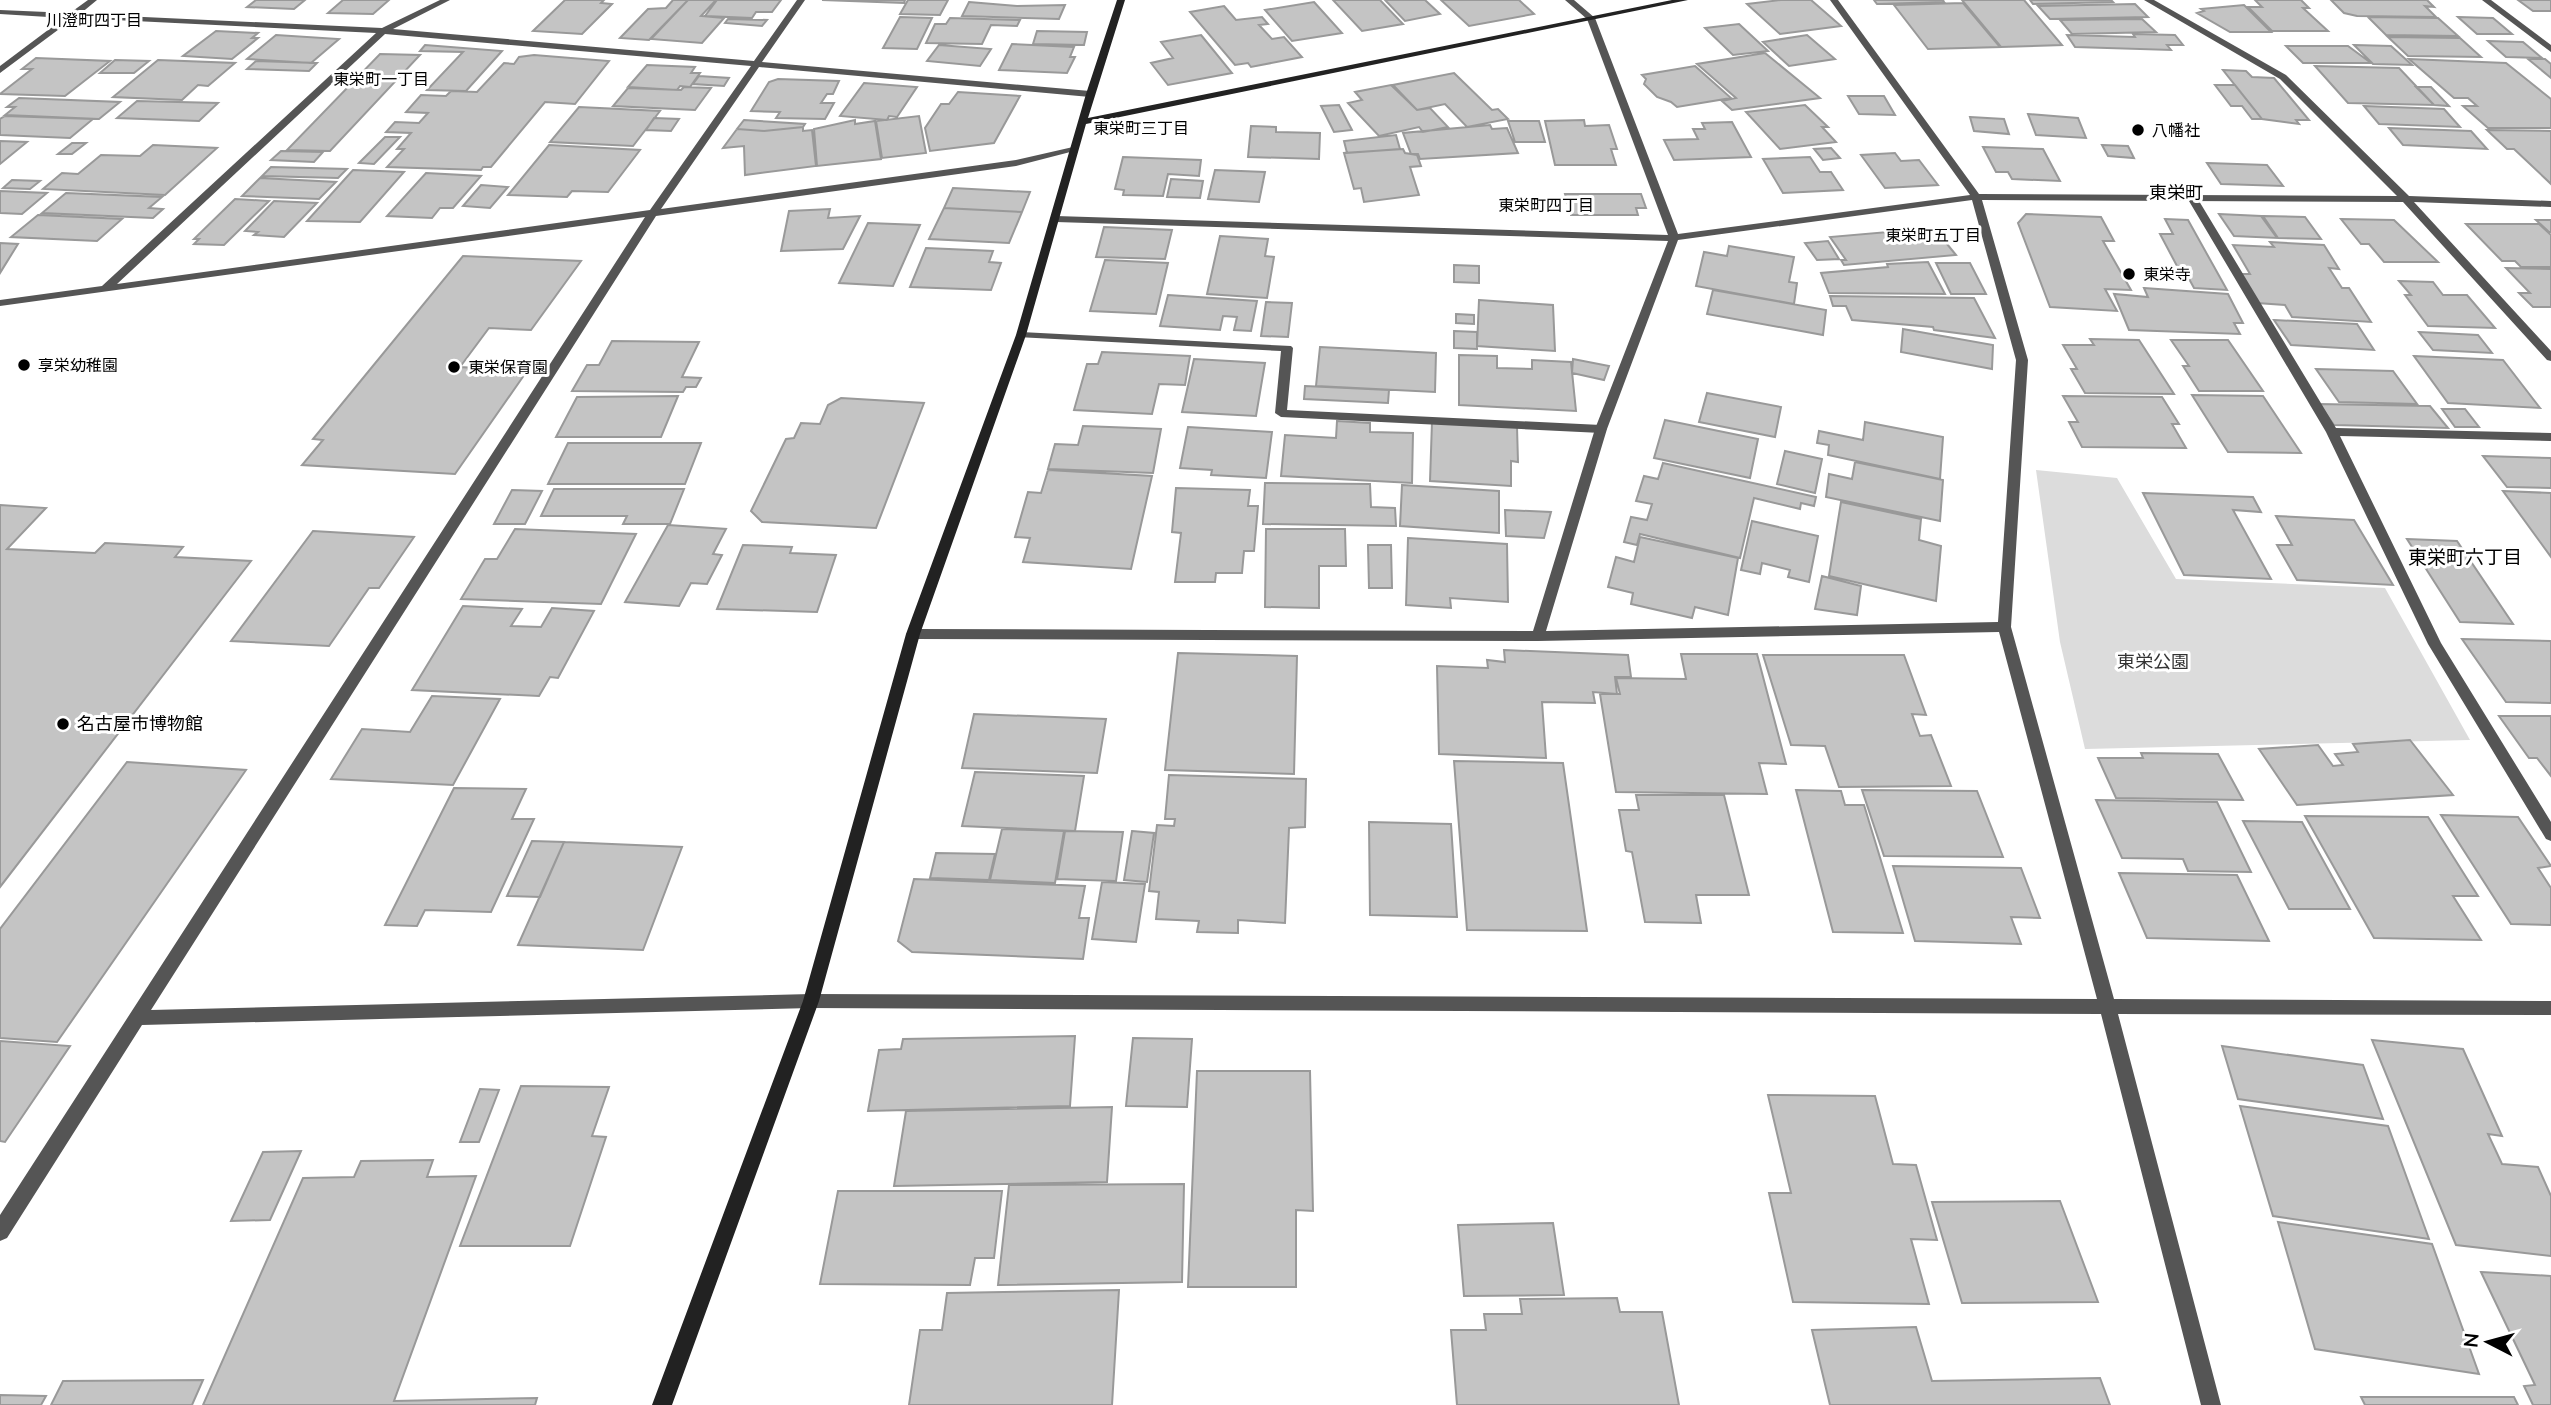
<svg xmlns="http://www.w3.org/2000/svg" width="2551" height="1405" font-family="Lato,'Noto Sans JP',sans-serif">
  <style>
    .green { fill: #dcdcdc }
    .building { fill: #c4c4c4; stroke: #999; stroke-width: 2 }
    .lines { fill: none; stroke-linecap: round; stroke-linejoin: round }
    .lane { fill: #555; fill-rule: evenodd }
    .street { fill: #555; fill-rule: evenodd }
    .secondary { fill: #222; fill-rule: evenodd }
    .poi-dot { fill: #000; stroke: #fff; stroke-width: 2.5 }
    .labels { text-anchor: middle; stroke-width: 6; stroke-linejoin: round; paint-order: stroke }
    .far-neighbourhood-label { font-size: 16px; fill: #000; stroke: #fff }
    .far-poi-label { font-size: 16px; fill: #000; stroke: #fff; text-anchor: start }
    .far-quarter-label { font-size: 18px; fill: #000; stroke: #fff }
    .park-label { font-size: 18px; fill: #333; stroke: #fff }
    .poi-label { font-size: 18px; fill: #000; stroke: #fff; text-anchor: start }
    .neighbourhood-label { font-size: 19px; fill: #000; stroke: #fff }
  </style>
  <rect width="100%" height="100%" fill="#fff"/>
  <path class="green" d="M2036 470 2117 478 2176 579 2385 588 2470 740 2085 749 2060 642Z"/>
  <path class="building" d="M256 0H305L294 9 247 7Z
    M343 0H389L373 14 328 13Z
    M565 0H604L601 3 612 4 582 34 533 31Z
    M673 0H688L649 40 620 38 648 9 666 8Z
    M688 0H716L701 16 724 18 702 43 651 39Z
    M717 0H781L772 12H756L752 18 705 16Z
    M822 0H905L904 3Z
    M908 0H948L940 15 900 14Z
    M1333 0H1380L1403 24 1362 31Z
    M1385 0H1425L1440 14 1405 21Z
    M1441 0H1519L1534 14 1469 26Z
    M1781 0H1811L1841 26 1780 34 1747 4Z
    M1874 0H1943L1944 2 1877 4Z
    M1962 0H2024L2062 45 2001 47Z
    M2030 0H2111L2113 2 2033 4Z
    M2255 0H2301L2309 8H2303L2328 31H2272L2248 7H2262Z
    M2331 0H2427L2434 7 2425 6 2436 17 2357 16 2344 13Z
    M2518 0H2551V11H2533Z
    M969 2 1017 6 1065 5 1059 19 962 16Z
    M1314 2 1342 33 1292 41 1265 10Z
    M1963 3 2000 47 1928 49 1894 5Z
    M2135 4 2148 17 2050 19 2038 6Z
    M2244 5 2271 32H2230L2197 13 2204 11 2201 9Z
    M1224 6 1236 20 1262 17 1268 24 1259 25 1272 39 1284 37 1302 57 1251 67 1248 63 1235 65 1190 12Z
    M900 17 932 18 917 49 883 48Z
    M2368 17 2438 18 2458 36 2386 35Z
    M2458 17 2493 18 2512 34H2477Z
    M950 18 1020 20 1017 26 991 25 982 44 926 43 935 24H946Z
    M728 19 767 20 762 26 725 23Z
    M2142 19 2156 32 2072 34 2060 20Z
    M1739 24 1768 51 1733 55 1705 28Z
    M216 31 258 33 252 38H258L232 59 183 56Z
    M1037 31 1087 32 1084 45 1033 44Z
    M2133 34 2175 35 2183 45H2167L2171 50 2075 47 2067 35 2135 37Z
    M276 35 339 39 311 63 247 59Z
    M1201 35 1232 73 1168 85 1151 63 1173 58 1161 42Z
    M1807 35 1835 59 1789 66 1763 42Z
    M2388 37 2460 38 2481 57 2408 56Z
    M2488 41 2523 42 2542 58 2506 57Z
    M1012 44 1074 47 1070 57H1075L1067 73 999 70Z
    M425 45 502 51 466 91 427 90 463 52 420 51Z
    M939 45 991 49 980 66 927 61Z
    M2354 45 2391 46 2412 65 2373 64Z
    M2286 46H2348L2371 63H2303Z
    M1765 53 1820 98 1732 110 1722 101 1736 98 1697 64Z
    M380 54 420 55 330 151 287 150Z
    M534 55 609 61 575 104 545 102 491 167H483L481 170 387 167 404 149H397L411 133 386 132 395 122 419 123 428 113 406 112 421 95 446 96 451 91 477 92 504 63 514 64 519 57Z
    M36 58 110 61 65 96 0 94 32 69H22Z
    M2409 59 2506 63 2551 99V128H2488L2463 106H2477L2468 98H2454Z
    M2528 59H2545L2551 64V78Z
    M115 60 149 61 134 73H100Z
    M158 60 235 63 208 86 198 85 182 100 113 97Z
    M256 61 317 63 309 71 247 69Z
    M647 65 695 67 691 73H700L690 87 680 86 677 90 628 87Z
    M1695 66 1731 98 1677 107 1671 102 1657 97 1644 84 1646 79 1642 75Z
    M2315 66 2399 68 2434 105 2348 103Z
    M2223 70 2246 71 2252 77 2274 78 2309 120H2296L2299 124 2262 119Z
    M1454 73 1492 110 1498 109 1508 119 1467 127 1445 104 1417 110 1393 85Z
    M699 76 729 78 724 86 693 84Z
    M778 79 839 81 833 94H827L821 103H834L825 119 776 118 780 112 751 111 769 82Z
    M864 83 917 87 897 117 889 116 887 120 840 116Z
    M1391 85 1417 110 1430 108 1448 127 1423 132 1419 127 1379 136 1348 103 1362 100 1355 92Z
    M2215 85H2235L2262 119H2252L2242 106H2231Z
    M684 87 711 88 695 110 613 106 628 88 681 90Z
    M2416 87H2431L2449 106 2434 105Z
    M958 92 1020 96 994 143 930 151 925 128 941 104H949Z
    M1848 96H1884L1895 115 1859 114Z
    M19 98 120 102 99 119 5 115 15 107H7Z
    M137 101 218 103 199 121 117 118Z
    M1339 105 1352 130 1334 132 1321 106Z
    M1805 105 1828 127H1822L1836 142 1780 149 1746 112Z
    M2364 106 2444 109 2460 127 2379 124Z
    M579 107 660 111 633 146 550 142Z
    M2028 114 2078 118 2086 138 2036 135Z
    M5 116 93 119 70 138 0 135V119Z
    M919 116 926 153 882 158 876 121Z
    M1970 117 2004 119 2009 134 1974 131Z
    M654 118 679 119 671 131 646 130Z
    M744 120 805 124 803 127 764 131 737 129Z
    M855 120V124L875 121 881 159 817 166 814 129Z
    M1584 120 1585 126 1609 125 1617 149H1611L1616 165H1555L1545 121Z
    M1508 121H1539L1545 142H1515Z
    M1732 122 1751 157 1674 160 1664 140 1698 139 1693 129H1705L1702 123Z
    M1490 125 1492 129 1507 128 1518 153 1420 159 1418 154H1411L1403 133Z
    M1251 126 1276 127V132L1320 133 1319 159 1248 157Z
    M803 127V131L812 130 816 166 745 175 744 146 723 148 737 129 764 131Z
    M2389 128 2471 131 2487 149 2403 145Z
    M2487 130 2551 131V184L2514 149H2507Z
    M1396 135 1400 149 1347 153 1344 141Z
    M385 137H400L374 164 359 163Z
    M0 141 27 142 0 164Z
    M72 143H86L72 154H58Z
    M153 145 217 148 165 195 43 189 62 173 78 174 101 155 140 156Z
    M549 145 640 150 608 192 572 191 567 197 508 195Z
    M2102 145 2128 146 2134 158 2108 156Z
    M1983 147 2043 149 2060 181 2012 179 2008 172H1996Z
    M1831 148 1840 158 1823 160 1814 149Z
    M1403 149 1405 153 1417 155 1421 166 1410 167 1419 195 1364 202 1361 188 1354 189 1344 153Z
    M281 151 323 152 314 162 271 160Z
    M1895 153 1901 161 1919 160 1938 185 1885 188 1861 155Z
    M1123 157 1201 160 1199 176 1168 174 1163 196 1123 195 1124 190 1115 189Z
    M1810 157 1820 172H1831L1843 190 1783 193 1763 159Z
    M2207 163 2267 165 2283 186 2221 184Z
    M271 167 347 169 338 178 262 176Z
    M353 170 404 172 360 222 307 221Z
    M1215 170 1265 172 1259 202 1208 199Z
    M426 173 481 176 453 208H440L432 218 387 216Z
    M260 178 336 182 319 199 242 196Z
    M1171 179 1203 181 1200 198 1167 197Z
    M12 180 40 181 30 189 3 188Z
    M481 185 508 187 490 208 463 206Z
    M953 188 1030 192 1022 212 944 208Z
    M0 191 47 193 22 214 0 213Z
    M66 193 162 197 149 208 163 209 153 218 42 213Z
    M1565 194H1641L1646 208H1636L1638 215H1571Z
    M235 199 269 201 224 245 194 244 199 239H194Z
    M274 201 317 203 284 237 254 235 258 232 245 231Z
    M944 208 1022 212 1009 243 929 239Z
    M830 209 828 218 860 216 843 249 781 251 789 211Z
    M2026 214 2101 217 2114 241H2103L2131 290 2105 289 2117 311 2050 307 2018 223Z
    M2219 214 2261 216 2277 238 2234 236Z
    M38 215 122 219 97 241 11 237Z
    M2263 216 2305 217 2321 239 2278 238Z
    M2165 219 2188 220 2227 290 2194 288 2182 266H2177L2160 234H2173Z
    M2341 219 2394 220 2438 262H2384L2369 244H2361Z
    M2536 220H2551V232H2549Z
    M868 223 920 225 893 286 839 283Z
    M2466 224H2539L2551 235V267H2521L2515 261H2502Z
    M1104 227 1172 230 1165 259 1096 257Z
    M1934 228 1956 255 1844 265 1841 260H1846L1830 237Z
    M1220 236 1268 239 1265 256 1274 257 1267 298 1207 294Z
    M1828 241 1839 259 1817 260 1805 243Z
    M2270 242 2324 245 2339 269 2329 268 2342 288H2349L2371 322 2292 317 2285 305 2257 303 2240 274H2250L2233 245 2274 247Z
    M0 243 18 244 0 273Z
    M1729 246 1794 257 1789 282 1797 283 1794 304 1696 286 1704 252 1727 256Z
    M926 248 993 251 989 262 1001 263 991 290 910 287Z
    M463 256 581 261 531 330 489 328 460 367 527 371 455 474 302 465 323 440 313 439Z
    M1105 260 1168 263 1156 314 1090 311Z
    M1928 262 1945 294 1829 293 1821 273 1888 267 1887 264Z
    M1936 263H1970L1986 294H1951Z
    M1454 265 1479 266V283L1454 282Z
    M2506 268 2551 269V307H2533L2519 293H2530Z
    M2399 281 2433 282 2443 295H2467L2495 328 2428 326 2405 295H2411Z
    M2144 288 2228 294 2243 323H2234L2240 334 2129 330 2114 294 2148 297Z
    M1713 290 1826 310 1823 335 1707 314Z
    M1168 295 1257 301 1251 331 1234 330 1237 317 1223 316 1220 330 1160 326Z
    M1830 296 1974 298 1995 338 1934 330 1933 327 1852 320 1846 306H1833Z
    M1479 300 1553 305 1555 351 1477 346Z
    M1266 302 1292 303 1288 337 1261 336Z
    M1456 314 1474 315V324L1456 323Z
    M2274 320 2357 324 2374 350 2291 345Z
    M1903 329 1993 345 1992 369 1901 352Z
    M1454 331 1477 332V349L1454 348Z
    M2419 332 2478 335 2492 353 2433 350Z
    M2090 339 2139 340 2174 394 2085 393 2071 369H2077L2063 345H2094Z
    M2171 340H2228L2263 391H2199L2183 366H2189Z
    M612 341 699 342 682 377 701 378 696 387H686L683 392 572 391 587 365H599Z
    M1320 347 1436 353 1435 392 1316 386Z
    M1102 352 1190 356 1185 385 1159 384 1152 414 1074 410 1087 364H1098Z
    M1459 355 1497 356V368L1532 369V360L1571 362 1576 411 1459 405Z
    M2414 356 2503 360 2540 408 2448 403Z
    M1194 359 1265 363 1256 416 1182 412Z
    M1573 359 1609 366 1604 380 1572 373Z
    M2316 369 2393 371 2417 404 2339 402Z
    M1305 386 1389 390 1388 403 1304 399Z
    M1707 393 1781 407 1775 437 1699 422Z
    M2192 395 2263 396 2301 453 2228 452Z
    M678 396 661 437H556L577 397Z
    M2063 396 2162 397 2179 424H2172L2186 448 2082 447 2069 422H2078Z
    M841 398 924 403 876 528 762 522 751 511 786 439 794 438 801 423 820 424 828 405Z
    M2319 404 2430 406 2448 428 2334 425Z
    M2442 409H2465L2479 427H2455Z
    M1665 420 1758 439 1750 478 1654 458Z
    M1337 421 1370 423V432L1413 433 1412 483 1281 476 1285 435 1336 438Z
    M1432 422 1517 427 1518 462 1511 461V486L1430 481Z
    M1865 422 1943 437 1940 479 1828 455 1829 445 1817 443 1819 431 1863 440Z
    M1083 426 1161 429 1153 473 1048 469 1055 444 1078 445Z
    M1188 427 1272 432 1266 478 1211 475 1212 470 1180 468Z
    M568 443H701L685 484H548Z
    M1785 451 1822 459 1815 493 1777 484Z
    M2483 456 2551 458V488L2507 487Z
    M1855 462 1943 480 1940 521 1826 497 1829 474 1852 479Z
    M1663 463 1816 497 1814 506 1801 503 1800 509 1754 498 1740 558 1640 534 1637 545 1624 542 1631 517 1647 520 1652 504 1636 501 1644 476 1658 479Z
    M1048 470 1152 476 1131 569 1023 562 1030 538 1015 537 1028 492 1041 493Z
    M1265 483 1370 484 1371 507 1395 508 1396 526 1263 524Z
    M1402 485 1499 491V533L1400 526Z
    M1176 488 1250 490 1248 506H1258L1254 551H1244L1242 573H1216L1215 582H1175L1181 533 1172 532Z
    M554 489H684L670 524H623L627 516H541Z
    M512 490 542 491 525 524H494Z
    M2503 491 2551 493V557Z
    M2143 493 2253 497 2261 512 2233 510 2271 579 2184 575Z
    M1841 502 1921 519 1919 540 1941 546 1936 601 1829 576Z
    M0 505 46 508 7 549 95 553 105 543 183 547 175 557 251 561 0 887Z
    M1505 510 1551 512 1544 538 1506 536Z
    M2276 516 2354 520 2393 585 2297 580 2277 545H2292Z
    M1752 521 1818 536 1809 582 1788 577 1790 570 1762 563 1760 574 1741 570Z
    M668 525 726 529 713 554 722 555 707 584 691 583 679 606 625 602Z
    M515 529 636 534 601 604 461 599 485 559H497Z
    M1266 529H1345L1346 566H1319V608L1265 607Z
    M313 531 414 537 379 588H369L329 646 231 641Z
    M1640 537 1738 558 1728 615 1695 607 1692 618 1631 604 1633 593 1608 587 1616 557 1634 562Z
    M1408 538 1507 544 1508 602 1450 598 1451 608 1406 605Z
    M2407 539 2457 541 2513 624 2460 622Z
    M743 545 792 547 790 553 836 555 817 612 717 609Z
    M1368 545H1391L1392 588H1369Z
    M1822 576 1861 586 1857 615 1815 609Z
    M463 606 522 609 511 626 541 627 552 608 594 611 558 678 550 677 539 696 412 690Z
    M2462 639 2551 641V703L2506 702Z
    M1504 650 1628 655 1631 677H1615L1617 694 1593 692 1595 703 1542 702 1546 758 1439 754 1437 666 1488 668 1487 660 1505 662Z
    M1178 653 1297 656 1294 774 1165 770Z
    M1681 654H1757L1786 764 1759 763 1767 794 1616 792 1600 694H1620L1616 678 1686 679Z
    M1763 655H1904L1926 715 1912 714 1920 736 1931 735 1951 786 1839 787 1825 746 1791 745Z
    M432 696 500 699 453 785 331 779 362 729 410 732Z
    M974 714 1106 719 1097 773 962 768Z
    M2499 716H2551V776L2537 758H2529Z
    M2410 740 2453 795 2297 805 2259 749 2318 745 2333 766 2343 765 2335 754 2358 752 2353 744Z
    M2141 753 2218 754 2243 800 2116 798 2098 758H2143Z
    M1454 761 1563 763 1587 931 1467 930Z
    M127 762 246 770 57 1042 0 1038V929Z
    M975 772 1084 776 1075 831 962 826Z
    M1169 775 1306 779 1305 827 1289 828 1285 923 1238 920V933L1197 932 1199 921 1156 919 1159 892 1149 891 1157 825 1174 826 1175 819H1165Z
    M454 788 526 789 512 819H534L491 912 425 910 417 926 385 925Z
    M1796 790 1841 791 1845 805H1864L1903 933 1833 932Z
    M1862 790 1977 791 2003 857 1884 856Z
    M1636 795H1724L1749 895H1696L1701 923 1645 922 1632 852 1626 851 1619 810H1639Z
    M2096 800 2217 802 2251 872 2188 871 2183 859 2122 858Z
    M2441 815 2518 817 2551 866 2538 868 2551 888V925L2511 924Z
    M2305 816 2428 817 2478 896H2453L2481 940 2374 938Z
    M2243 821 2302 822 2350 909H2289Z
    M1369 822 1451 824 1457 917 1370 915Z
    M1002 829 1064 831 1055 883 990 880Z
    M1065 831 1123 832 1116 881 1057 879Z
    M1132 831 1154 833 1147 882 1124 880Z
    M532 841 564 842 540 897 507 896Z
    M564 842 682 847 643 950 518 945Z
    M936 853 995 854 989 880 930 878Z
    M1893 866 2021 868 2040 918 2011 917 2021 944 1915 941Z
    M2119 873 2237 875 2269 941 2147 938Z
    M914 879 1085 886 1079 918H1089L1083 959 912 952 898 941Z
    M1102 882 1145 884 1136 942 1092 939Z
    M1075 1036 1070 1106 868 1111 879 1050 901 1049 903 1039Z
    M1133 1038 1192 1039 1187 1107 1126 1106Z
    M2372 1040 2463 1049 2502 1136 2488 1134 2502 1164 2538 1167 2551 1196V1256L2456 1245Z
    M0 1041 70 1046 5 1142 0 1141Z
    M2222 1046 2363 1065 2383 1119 2238 1099Z
    M1197 1071H1310L1313 1211 1296 1210V1287H1188Z
    M521 1086 609 1087 592 1136 606 1137 570 1246H460Z
    M480 1089 499 1090 479 1142H460Z
    M1768 1095 1875 1096 1893 1164 1916 1165 1937 1240 1911 1239 1929 1304 1793 1302 1769 1193H1791Z
    M2240 1106 2388 1126 2429 1239 2273 1216Z
    M1112 1107 1107 1182 894 1186 906 1111Z
    M301 1151 270 1220 231 1221 263 1152Z
    M433 1160 427 1177 476 1176 394 1401 537 1398 535 1405H203L303 1178 354 1177 361 1161Z
    M1184 1184 1182 1282 998 1285 1009 1185Z
    M838 1191H1002L994 1258H975L970 1285 820 1284Z
    M2060 1201 2098 1302 1962 1303 1932 1202Z
    M2278 1222 2432 1244 2479 1374 2315 1349Z
    M1553 1223 1564 1295 1464 1296 1458 1225Z
    M2481 1272 2551 1276V1405H2533L2524 1386 2535 1385Z
    M1119 1290 1112 1405H909L920 1330H942L947 1293Z
    M1617 1298 1620 1312H1662L1679 1405H1457L1451 1330H1486L1484 1314H1522L1520 1299Z
    M1916 1327 1932 1381 2100 1378 2110 1405H1830L1812 1330Z
    M203 1380 192 1405H51L63 1381Z
    M0 1395 46 1396 41 1405H0Z
    M2361 1397H2514L2518 1405H2365Z"/>
  <g class="lines">
    <path class="lane" d="M2188 194 2196 196 2336 428 2551 433V441L2340 436 2441 643 2551 822V841L2546 839 2428 644 2326 432 2186 196Z
      M1021 332 1291 346 1293 348 1287 410 1601 425 1607 429 1601 433 1281 417 1275 413 1281 351 1017 337 1016 335Z"/>
    <path class="street" d="M88 0H97L80 14 382 28 440 0H450L393 29 754 61 797 0H805L762 62 1090 91 1094 94 1090 97 759 67 661 209 1016 160 1073 147 1078 150 1016 166 656 216 151 1010 811 994 2097 999 1999 632 1538 641 913 639 906 634 913 629 1533 631 1595 429 1668 241 1056 222 1051 219 1056 216 1668 235 1587 19 1565 0H1574L1595 18 1678 234 1970 195 1830 0H1838L1979 194 2397 196 2280 79 2144 0H2154L2286 75 2409 196 2551 201V207L2414 202 2551 351V361L2547 360 2403 202 1982 200 2028 360 2011 627 2114 999 2551 1001V1015L2118 1014 2221 1405H2201L2101 1014 811 1008 142 1025 7 1238 0 1241V1215L645 217 0 306V300L102 286 376 33 74 18 0 73V66L64 18 0 14V10L70 13ZM385 34 751 66 650 210 117 284ZM1972 200 2016 360 1998 622 1546 631 1607 429 1678 240Z
      M2482 0H2491L2551 45V52Z"/>
    <path class="secondary" d="M1117 0H1125L1088 118 1672 0H1688L1086 124 1026 335 920 634 819 1001 672 1405H652L803 1001 906 634 1016 335 1086 94Z"/>
  </g>
  <g class="poi-dot">
    <circle cx="2138" cy="130" r="7"/>
    <circle cx="2129" cy="274" r="7"/>
    <circle cx="24" cy="365" r="7"/>
    <circle cx="454" cy="367" r="7"/>
    <circle cx="63" cy="724" r="7"/>
  </g>
  <g class="labels">
    <g class="far-neighbourhood-label">
      <text x="94" y="26">川澄町四丁目</text>
      <text x="381" y="85">東栄町一丁目</text>
      <text x="1141" y="134">東栄町三丁目</text>
      <text x="1546" y="211">東栄町四丁目</text>
      <text x="1933" y="241">東栄町五丁目</text>
    </g>
    <g class="far-poi-label">
      <text x="2152" y="136">八幡社</text>
      <text x="2143" y="280">東栄寺</text>
      <text x="38" y="371">享栄幼稚園</text>
      <text x="468" y="373">東栄保育園</text>
    </g>
    <g class="far-quarter-label">
      <text x="2176" y="199">東栄町</text>
    </g>
    <g class="park-label">
      <text x="2153" y="668">東栄公園</text>
    </g>
    <g class="poi-label">
      <text x="77" y="730">名古屋市博物館</text>
    </g>
    <g class="neighbourhood-label">
      <text x="2465" y="564">東栄町六丁目</text>
    </g>
  </g>
  <g transform="translate(2488 1342) rotate(276)" stroke="#ffffff" stroke-width="5" paint-order="stroke">
  <path d="M0-5L12 26L0 18L-12 26Z" fill="#000000"/>
  <text y="-10" font-size="19" font-weight="bold" text-anchor="middle" fill="#000000">N</text>
  </g>
</svg>
